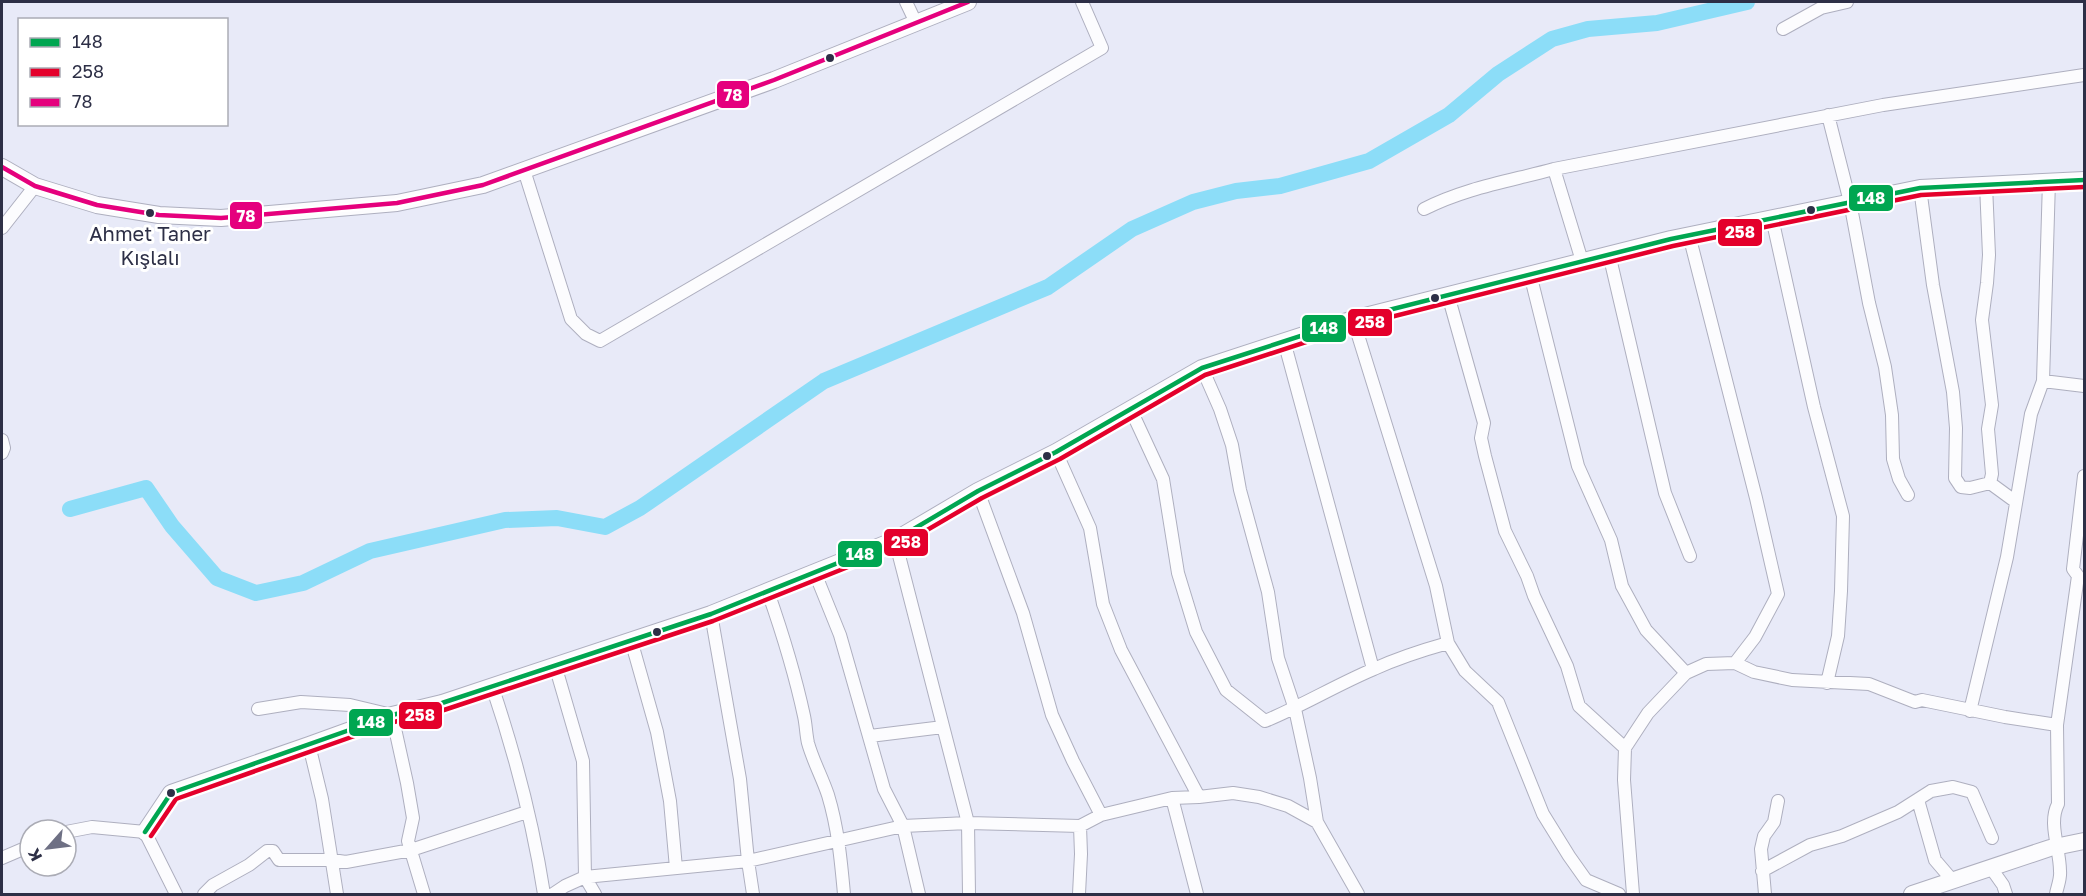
<svg xmlns="http://www.w3.org/2000/svg" width="2086" height="896" font-family="'Golos Text',sans-serif">
  <style>
    .lines { fill: none; stroke-linecap: round; stroke-linejoin: round }
    .canal { stroke: #8cddf8; stroke-width: 16 }
    .street-casing { stroke: #aeafbf; stroke-width: 14 }
    .secondary-casing { stroke: #aeafbf; stroke-width: 18 }
    .street { stroke: #fcfcfe; stroke-width: 12 }
    .secondary { stroke: #fcfcfe; stroke-width: 16 }
    .bus-1-casing { stroke: #fff; stroke-width: 9 }
    .bus-2-casing { stroke: #fff; stroke-width: 9 }
    .bus-3-casing { stroke: #fff; stroke-width: 9 }
    .bus-1 { stroke: #00a651; stroke-width: 4.5 }
    .bus-2 { stroke: #e4002b; stroke-width: 4.5 }
    .bus-3 { stroke: #e5007d; stroke-width: 4.5 }
    .bus-dot { fill: #2d2f46; stroke: #fff; stroke-width: 2 }
    .labels { text-anchor: middle; stroke-width: 6; stroke-linejoin: round; paint-order: stroke }
    .bus-label { font-size: 20px; fill: #2d2f46; stroke: #fff }
    .line-badge { stroke: #fff; stroke-width: 2 }
    .badge-label { font-size: 16px; text-anchor: middle; font-weight: bold; fill: #fff }
  </style>
  <rect width="100%" height="100%" fill="#e8eaf8"/>
  <g class="lines">
    <path class="canal" d="M70 509 146 488 172 526 217 578 256 593 303 583 370 551 505 520 557 518 605 527 640 508 824 381 1048 287 1132 229 1193 202 1236 191 1280 186 1369 161 1449 115 1498 74 1552 39 1588 29 1657 23 1747 2"/>
    <defs>
      <path id="street" d="M906 2 916 23
        M1783 29 1821 8 1847 2
        M1828 115 1850 202 1869 303 1885 367 1892 415 1893 459 1899 479 1908 495
        M524 170 571 319 586 334 600 341 1102 48 1082 2
        M1920 188 1933 285 1953 392 1956 428 1955 478 1961 487 1970 488 1990 483 1992 474 1988 429 1992 405 1982 320 1987 283 1989 255 1986 185
        M1424 209C1465 188 1510 181 1554 169
        M1772 218 1814 407 1843 516 1841 591 1838 636 1827 683
        M2 228 35 186
        M1609 254 1665 493 1690 556
        M1582 261 1554 169 1883 105 2084 75
        M1530 274 1578 466 1611 540 1622 586 1646 630 1686 673
        M1448 295 1484 423 1481 438 1485 456 1505 531 1527 576 1534 596 1567 666 1579 706 1625 748
        M1353 319 1436 586 1448 643 1465 671 1498 702 1543 814 1569 856 1586 880 1619 894
        M1284 341 1373 669
        M1202 368 1220 409 1232 445 1240 490 1268 592 1278 658 1295 709 1310 778 1317 822 1358 894
        M2043 381 2084 386
        M1131 410 1163 479 1178 573 1196 632 1226 690 1265 721C1302 706 1336 685 1374 669 1398 658 1423 650 1448 643
        M2 440 4 448 2 453
        M1056 452 1090 528 1103 604 1121 650 1199 797
        M1990 483 2016 502
        M978 491 1023 613 1052 715 1073 761 1101 815
        M895 540 968 823 969 894
        M815 573 840 635 884 789 903 826 919 894
        M768 592C782 632 795 674 804 716 806 725 806 734 808 743 813 761 822 777 828 795 838 828 841 861 844 894
        M711 614 740 779 748 861 753 894
        M631 640 657 732 670 801 676 868
        M1735 663 1754 672 1792 680 1869 684 1915 702 1922 700 2005 717 2057 725
        M555 665 583 761 585 877 595 894
        M492 686C515 754 533 823 544 894
        M258 709 301 702 350 705 392 715 407 783 413 818 408 841 424 894
        M1970 711 2007 557 2031 414 2043 381 2049 181
        M870 736 943 727
        M309 745 322 799 337 894
        M1172 798 1197 894
        M1918 800 1935 860 1953 881
        M66 832 92 827 145 832 176 894
        M2 858 30 846
        M1991 868 2003 885 2006 894
        M1762 871 1810 845 1842 836 1898 812 1931 791 1953 787 1972 792 1992 838
        M204 894 213 885 249 865 267 851H273L279 860H332L346 862 411 850 527 812
        M553 894 565 886 585 877 748 861 903 826 968 823 1080 826 1101 815 1172 798 1199 797 1233 793 1259 797 1288 806 1317 822
        M1079 894 1081 854 1080 826
        M1633 894 1624 780 1625 748 1648 713 1686 673 1706 664 1735 663 1755 637 1778 594 1756 498 1689 235
        M1765 894 1761 849 1764 836 1774 822 1778 801
        M2056 894C2057 887 2061 879 2060 871 2060 849 2048 823 2058 804L2057 725 2078 576 2073 569 2084 476"/>
      <path id="secondary" d="M2 167 35 186 97 205 159 215 221 218 397 203 483 185 774 80 968 2
        M145 832 171 793 309 745 392 715 442 703 711 614 895 540 978 491 1056 452 1202 368 1353 319 1671 239 1920 188 2084 180
        M1912 894 2050 848 2084 841"/>
    </defs>
    <use href="#street" class="street-casing"/>
    <use href="#secondary" class="secondary-casing"/>
    <use href="#street" class="street"/>
    <use href="#secondary" class="secondary"/>
    <defs>
      <path id="bus-1" d="M145 832 171 793 392 715 442 703 711 614 895 540 978 491 1056 452 1202 368 1353 319 1671 239 1920 188 2084 180"/>
      <path id="bus-2" d="M151 836 176 799 394 722 444 710 713 621 898 547 982 498 1060 459 1205 375 1355 326 1673 246 1921 195 2084 187"/>
      <path id="bus-3" d="M2 167 35 186 97 205 159 215 221 218 397 203 483 185 774 80 968 2"/>
    </defs>
    <use href="#bus-1" class="bus-1-casing"/>
    <use href="#bus-2" class="bus-2-casing"/>
    <use href="#bus-3" class="bus-3-casing"/>
    <use href="#bus-1" class="bus-1"/>
    <use href="#bus-2" class="bus-2"/>
    <use href="#bus-3" class="bus-3"/>
  </g>
  <g class="bus-dot">
    <circle cx="830" cy="58" r="5"/>
    <circle cx="1811" cy="210" r="5"/>
    <circle cx="150" cy="213" r="5"/>
    <circle cx="1435" cy="298" r="5"/>
    <circle cx="1047" cy="456" r="5"/>
    <circle cx="657" cy="632" r="5"/>
    <circle cx="171" cy="793" r="5"/>
  </g>
  <g class="labels">
    <g class="bus-label">
      <text x="150" y="241">Ahmet Taner<tspan x="150" dy="24">Kışlalı</tspan></text>
    </g>
  </g>
  <g class="line-badge">
    <rect x="716" y="80" width="34" height="29" rx="6" fill="#e5007d"/>
    <rect x="1848" y="184" width="46" height="28" rx="6" fill="#00a651"/>
    <rect x="229" y="201" width="34" height="29" rx="6" fill="#e5007d"/>
    <rect x="1717" y="218" width="46" height="29" rx="6" fill="#e4002b"/>
    <rect x="1347" y="308" width="46" height="29" rx="6" fill="#e4002b"/>
    <rect x="1301" y="314" width="46" height="29" rx="6" fill="#00a651"/>
    <rect x="883" y="528" width="46" height="29" rx="6" fill="#e4002b"/>
    <rect x="837" y="540" width="46" height="28" rx="6" fill="#00a651"/>
    <rect x="398" y="701" width="45" height="29" rx="6" fill="#e4002b"/>
    <rect x="348" y="708" width="46" height="29" rx="6" fill="#00a651"/>
  </g>
  <g class="badge-label">
    <text x="733" y="101">78</text>
    <text x="1871" y="204">148</text>
    <text x="246" y="222">78</text>
    <text x="1740" y="238">258</text>
    <text x="1370" y="328">258</text>
    <text x="1324" y="334">148</text>
    <text x="906" y="548">258</text>
    <text x="860" y="560">148</text>
    <text x="420" y="721">258</text>
    <text x="371" y="728">148</text>
  </g>
  <rect width="2086" height="896" fill="none" stroke="#2d2f46" stroke-width="6"/>
  <rect x="18" y="18" width="210" height="108" fill="#ffffff" stroke="#abacb5" stroke-width="1.5"/>
  <rect x="30" y="38" width="30" height="9" fill="#00a651" stroke="#abacb5" stroke-width="1.5"/>
  <text x="72" y="48" font-size="18" fill="#2d2f46">148</text>
  <rect x="30" y="68" width="30" height="9" fill="#e4002b" stroke="#abacb5" stroke-width="1.5"/>
  <text x="72" y="78" font-size="18" fill="#2d2f46">258</text>
  <rect x="30" y="98" width="30" height="9" fill="#e5007d" stroke="#abacb5" stroke-width="1.5"/>
  <text x="72" y="108" font-size="18" fill="#2d2f46">78</text>
  <g transform="translate(48 848) rotate(242)"><circle r="28" fill="#ffffff" stroke="#abacb5" stroke-width="1.5"/>
  <path d="M0-4.5L10 22L0 15L-10 22Z" fill="#6e7084"/>
  <text y="-9" font-size="16" font-weight="bold" text-anchor="middle" fill="#2d2f46">K</text>
  </g>
</svg>
